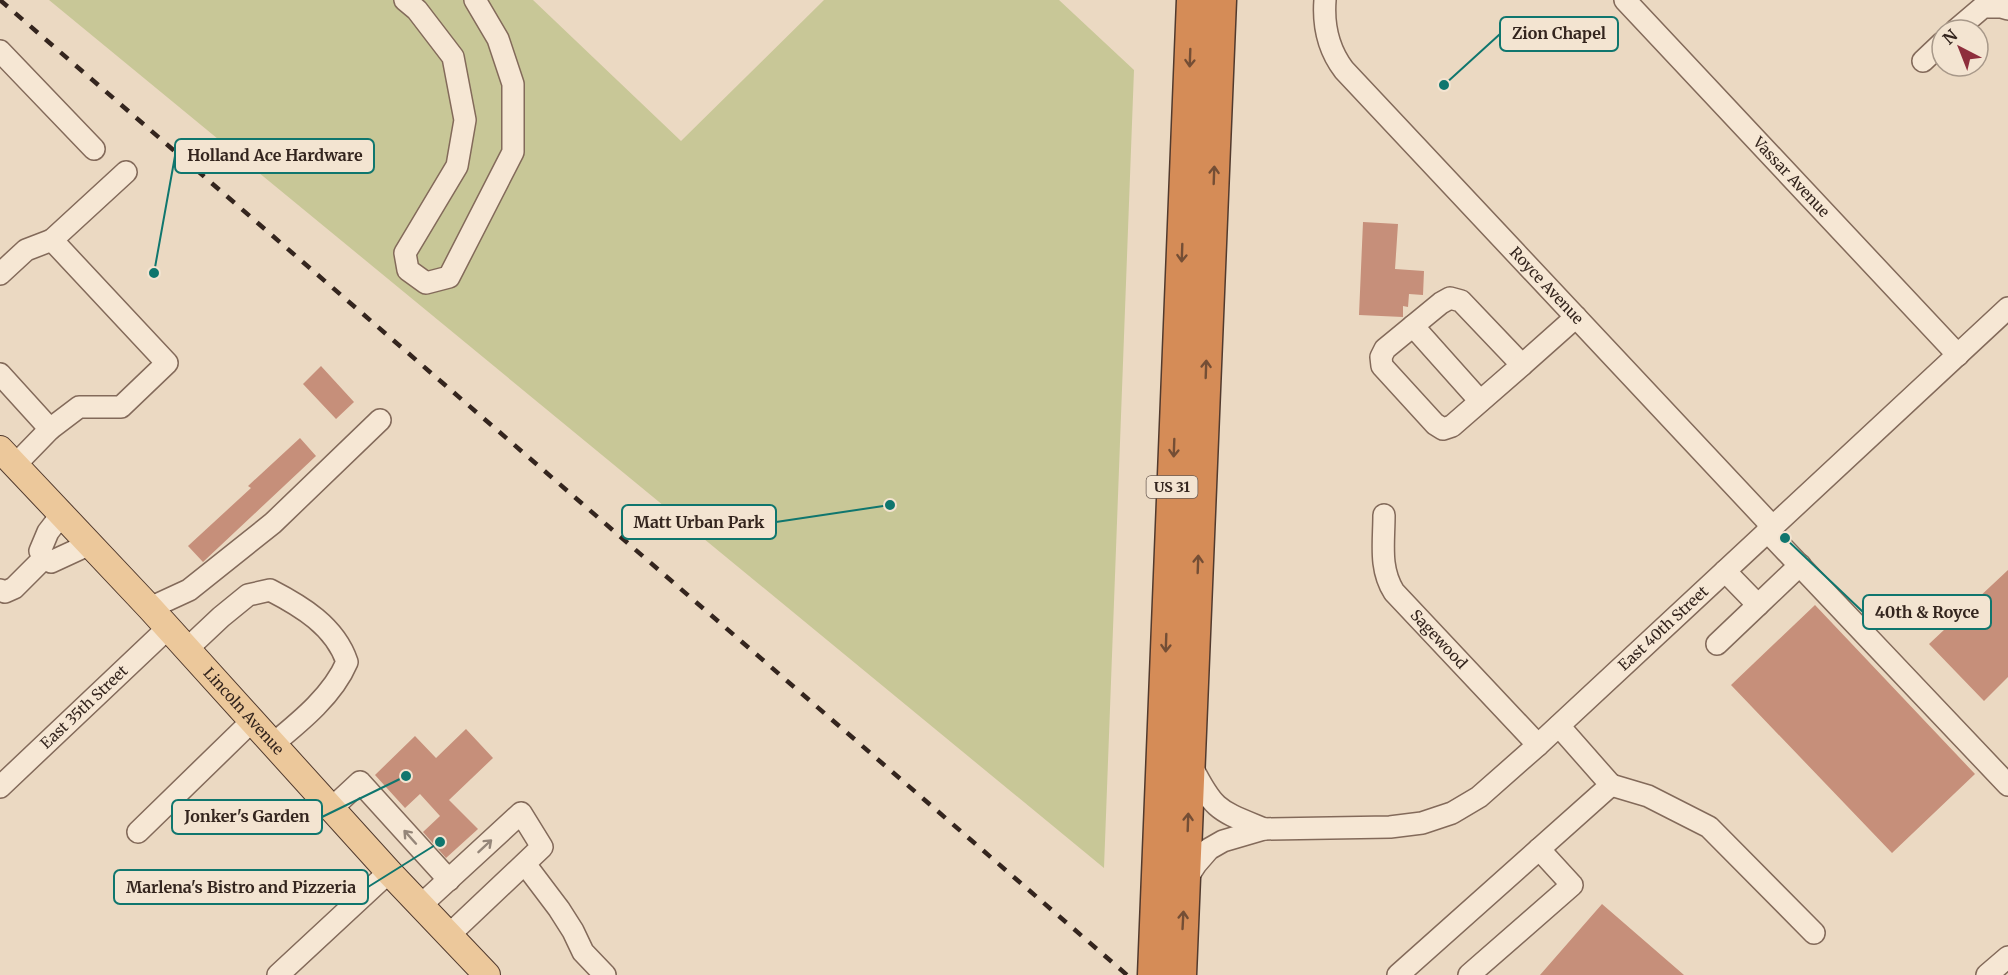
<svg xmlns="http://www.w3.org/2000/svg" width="2008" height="975" font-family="Merriweather,serif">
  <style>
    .green { fill: #c8c797 }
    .building { fill: #c68f7a }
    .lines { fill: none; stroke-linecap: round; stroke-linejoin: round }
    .minor-casing { stroke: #836a5a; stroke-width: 24 }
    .major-casing { stroke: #513a2e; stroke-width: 28 }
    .highway-casing { stroke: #513a2e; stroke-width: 33 }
    .minor { stroke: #f6e7d4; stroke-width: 21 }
    .major { stroke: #ecc89b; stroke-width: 26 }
    .highway { stroke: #d58c57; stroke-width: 30 }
    .rail { stroke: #34251e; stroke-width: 4.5; stroke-dasharray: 10 10; stroke-linecap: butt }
    .oneway { stroke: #744e35 }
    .oneway2 { stroke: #958679 }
    .labels { text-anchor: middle; stroke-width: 4.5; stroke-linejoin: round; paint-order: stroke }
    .shield { fill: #f3e4d1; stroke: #6d5e54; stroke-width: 1.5 }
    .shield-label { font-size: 14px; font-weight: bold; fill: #34251e }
    .street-label { font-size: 15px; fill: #34251e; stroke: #f3e4d1 }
    .leader { fill: none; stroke: #0f766e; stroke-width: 2 }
    .callout-dot { fill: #0f766e; stroke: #f3e4d1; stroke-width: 2 }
    .callout { fill: #f3e4d1; stroke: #0f766e; stroke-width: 2 }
    .callout-label { font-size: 16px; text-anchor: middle; font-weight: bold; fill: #34251e }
  </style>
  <rect width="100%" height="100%" fill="#ebd9c2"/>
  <path class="green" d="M49 0H533L681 141 824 0H1059L1134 70 1104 868Z"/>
  <path class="building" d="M1363 222 1398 224 1395 269 1424 271 1423 295 1409 294 1408 307 1403 306V317L1359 315Z
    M321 366 354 402 336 419 303 384Z
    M300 438 316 456 203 562 188 546 251 488 248 486Z
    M2008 570V677L1984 701 1929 644Z
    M1815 605 1975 774 1892 853 1731 685Z
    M466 729 493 758 449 800 478 829 446 858 423 832 440 816 420 794 405 808 375 775 415 736 436 758Z
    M1602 904 1684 975H1540Z"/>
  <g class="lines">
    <defs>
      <g id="minor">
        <path d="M405 0 417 10 453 57 465 120 457 166 405 253 408 270 426 283 449 277 513 152V84L498 39 475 0"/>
        <path id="s1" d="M1325 0C1323 26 1328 49 1344 70L1772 526"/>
        <path id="s2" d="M1625 0 1958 355"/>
        <path d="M1956 30 1983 7H2001L2008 9"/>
        <path d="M0 51 94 149"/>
        <path d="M1923 61 1942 43"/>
        <path d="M0 274 26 250 52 240"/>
        <path d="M1450 298 1461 301 1522 365 1452 426 1443 429 1435 424 1382 366 1381 357 1385 349 1441 303Z"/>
        <path d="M1413 326 1480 401"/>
        <path d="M1522 365 1576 317"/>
        <path d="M0 374 50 429"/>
        <path d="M15 465 50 429 79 407H121L167 363 52 240 126 172"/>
        <path d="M62 514 48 532 40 551 44 558 51 562 90 544"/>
        <path id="s3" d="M1384 515C1384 543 1379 568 1394 592L1538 745"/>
        <path d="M1767 531 2008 785"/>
        <path d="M0 590 5 592 14 588 44 558"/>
        <path d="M1758 605 1800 565"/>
        <path d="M150 608 189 590 273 523 380 420"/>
        <path d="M1717 644 1758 605 1725 571"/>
        <path d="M187 649 221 617 248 595 270 590C301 606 335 626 347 662 333 695 301 721 273 744"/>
        <path d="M1191 765C1214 811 1218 810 1264 829"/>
        <path d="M1611 785 1648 796 1709 827 1814 933"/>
        <path id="s4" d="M0 787 168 628"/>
        <path d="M332 808 360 782 449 880"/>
        <path d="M138 832 252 721"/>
        <path d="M525 864 559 909 573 931 583 952 605 975"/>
        <path id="s5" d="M1185 881 1196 864 1209 849 1223 841 1264 829 1390 827 1422 823 1452 813 1479 797 1538 745 2008 308"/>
        <path d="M421 905 521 813 542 847 449 935"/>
        <path d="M278 975 389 872"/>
        <path d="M1398 975 1611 785 1559 726"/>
        <path d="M1469 975 1572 885 1539 849"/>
        <path d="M1987 975 2008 957"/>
      </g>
      <g id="major">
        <path id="s6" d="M0 449 150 608 389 872 487 975"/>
      </g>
      <path id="highway" d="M1153 975 1192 0
        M1181 975 1221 0"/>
    </defs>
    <use href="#minor" class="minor-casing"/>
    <use href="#major" class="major-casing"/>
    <use href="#highway" class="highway-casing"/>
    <use href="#minor" class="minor"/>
    <use href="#major" class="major"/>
    <use href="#highway" class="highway"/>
    <path class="rail" d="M0 0 1127 975"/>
  </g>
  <defs><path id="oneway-shaft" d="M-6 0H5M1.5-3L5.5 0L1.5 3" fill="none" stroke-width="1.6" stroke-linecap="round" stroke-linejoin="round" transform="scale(1.5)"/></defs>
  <g class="oneway">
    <use href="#oneway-shaft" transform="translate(1190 58) rotate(92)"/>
    <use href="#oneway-shaft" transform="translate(1214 175) rotate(-88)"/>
    <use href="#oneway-shaft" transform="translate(1182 253) rotate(92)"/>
    <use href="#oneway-shaft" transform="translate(1206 369) rotate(-88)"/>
    <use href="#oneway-shaft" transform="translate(1174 448) rotate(92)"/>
    <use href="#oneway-shaft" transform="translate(1198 564) rotate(-88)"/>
    <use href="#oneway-shaft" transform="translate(1166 643) rotate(92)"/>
    <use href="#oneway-shaft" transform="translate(1188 822) rotate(-88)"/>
    <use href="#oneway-shaft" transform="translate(1183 920) rotate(-87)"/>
  </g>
  <g class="oneway2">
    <use href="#oneway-shaft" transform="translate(410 837) rotate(-132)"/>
    <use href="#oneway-shaft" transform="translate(485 846) rotate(-43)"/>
  </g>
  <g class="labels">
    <rect class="shield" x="1146.5" y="476" width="51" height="22" rx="4.5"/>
    <g class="shield-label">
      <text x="1172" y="492">US 31</text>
    </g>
    <g class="street-label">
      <text dy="5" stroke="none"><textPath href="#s2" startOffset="243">Vassar Avenue</textPath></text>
      <text dy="5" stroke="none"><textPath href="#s1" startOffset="370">Royce Avenue</textPath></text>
      <text dy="5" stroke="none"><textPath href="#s5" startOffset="570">East 40th Street</textPath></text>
      <text dy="5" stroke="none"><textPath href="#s3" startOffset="144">Sagewood</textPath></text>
      <text dy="5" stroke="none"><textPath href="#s4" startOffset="116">East 35th Street</textPath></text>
      <text dy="5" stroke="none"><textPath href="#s6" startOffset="358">Lincoln Avenue</textPath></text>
    </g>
  </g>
  <path class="leader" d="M1444 85L1500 34M154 273L175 156M890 505L776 522M1785 538L1863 612M406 776L322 817M440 842L368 887"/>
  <g class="callout-dot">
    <circle cx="1444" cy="85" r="6"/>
    <circle cx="154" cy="273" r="6"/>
    <circle cx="890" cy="505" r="6"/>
    <circle cx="1785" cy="538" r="6"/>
    <circle cx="406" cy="776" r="6"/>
    <circle cx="440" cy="842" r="6"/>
  </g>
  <g class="callout">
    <rect x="1500" y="17" width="118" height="34" rx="6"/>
    <rect x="175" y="139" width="199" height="34" rx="6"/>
    <rect x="622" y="505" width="154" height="34" rx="6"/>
    <rect x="1863" y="595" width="128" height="34" rx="6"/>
    <rect x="172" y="800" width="150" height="34" rx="6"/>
    <rect x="114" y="870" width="254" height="34" rx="6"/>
  </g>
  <g class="callout-label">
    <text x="1559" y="39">Zion Chapel</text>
    <text x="275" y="161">Holland Ace Hardware</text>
    <text x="699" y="528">Matt Urban Park</text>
    <text x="1927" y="618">40th &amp; Royce</text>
    <text x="247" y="822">Jonker's Garden</text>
    <text x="241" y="893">Marlena's Bistro and Pizzeria</text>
  </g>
  <g transform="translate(1960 48) rotate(318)"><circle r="28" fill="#f3e4d1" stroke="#a79889" stroke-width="1.5"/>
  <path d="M0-4.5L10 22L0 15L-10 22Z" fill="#8e2e3c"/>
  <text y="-9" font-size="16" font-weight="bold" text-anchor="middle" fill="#34251e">N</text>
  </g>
</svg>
